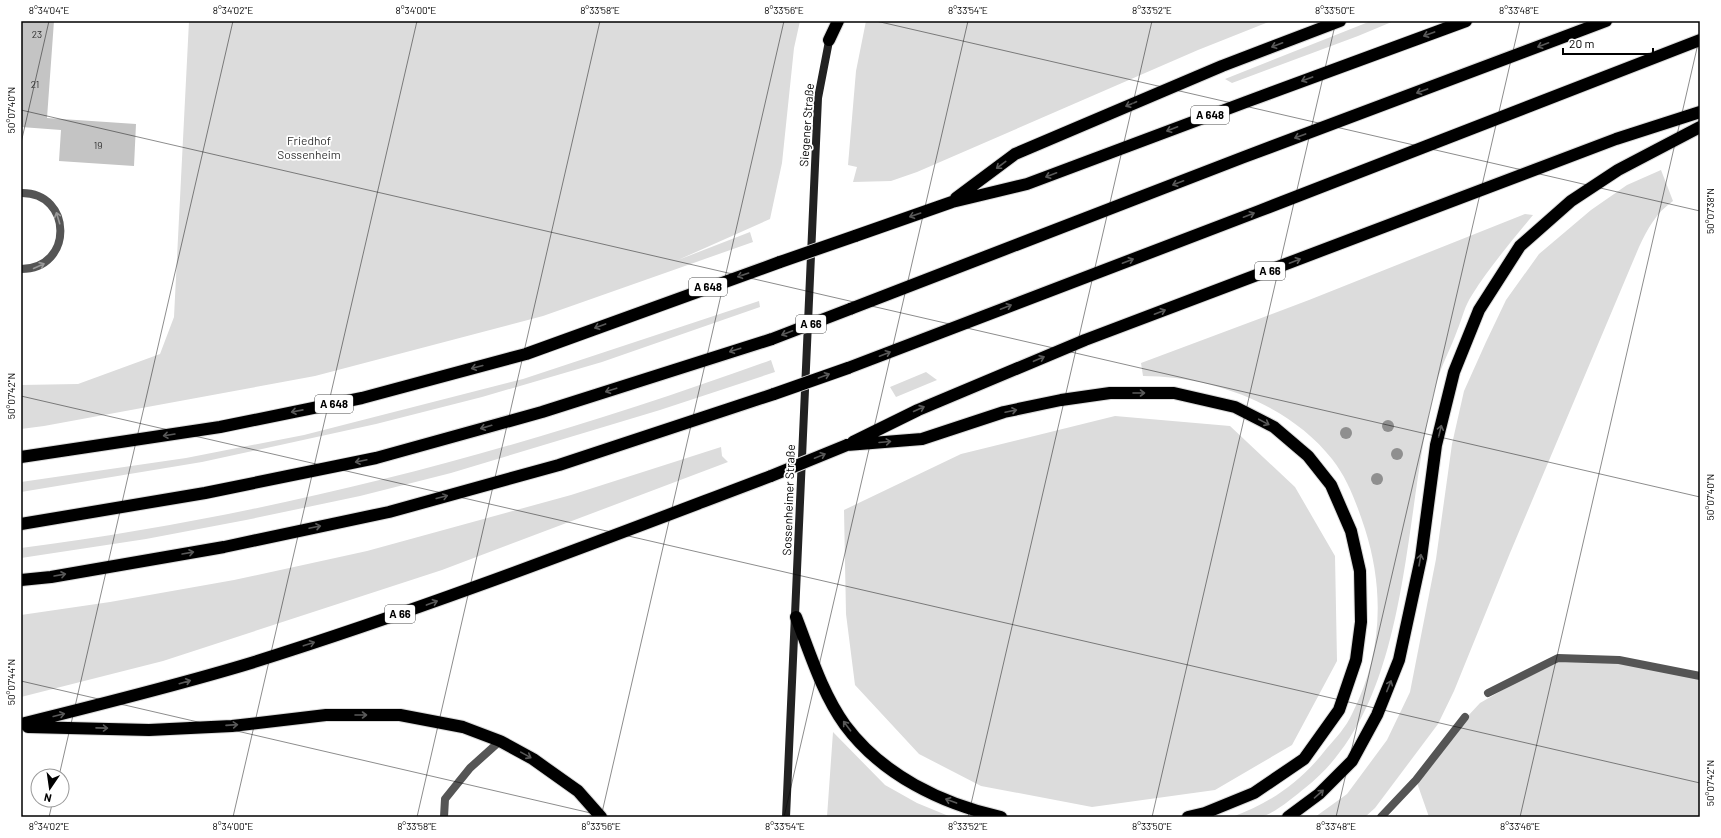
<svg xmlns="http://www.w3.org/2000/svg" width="1721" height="838" font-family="Barlow,sans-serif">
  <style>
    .green { fill: #dcdcdc }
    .building { fill: #c4c4c4 }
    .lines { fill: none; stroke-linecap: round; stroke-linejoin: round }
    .highway-casing { stroke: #dbdbdb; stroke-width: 14 }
    .lane { stroke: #555; stroke-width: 8 }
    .street { stroke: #555; stroke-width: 8 }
    .secondary { stroke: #222; stroke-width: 8 }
    .highway { stroke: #000; stroke-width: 12 }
    .highway-bridge-casing { stroke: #dbdbdb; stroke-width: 14; stroke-linecap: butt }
    .highway-bridge { stroke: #000; stroke-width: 12 }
    .tree { fill: #8f8f8f }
    .oneway { stroke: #595959 }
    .oneway2 { stroke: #999 }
    .ticks { fill: none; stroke: #000; stroke-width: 1; stroke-opacity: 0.45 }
    .labels { text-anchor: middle; stroke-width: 3.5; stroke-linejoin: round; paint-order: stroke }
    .number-label { font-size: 10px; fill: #313131 }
    .shield { fill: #fff; stroke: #4c4c4c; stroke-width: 1 }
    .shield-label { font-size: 11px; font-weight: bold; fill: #000 }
    .street-label { font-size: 12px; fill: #000; stroke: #fff }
    .park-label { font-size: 12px; fill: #333; stroke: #fff }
    .neatline { fill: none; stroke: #000; stroke-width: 1.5 }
    .ticks-label { font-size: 10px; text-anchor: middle; fill: #000 }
  </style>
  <rect width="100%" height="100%" fill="#fff"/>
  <path class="green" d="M189 21H800L794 48 782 163 770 219 678 260 750 232 753 242 543 316 315 376 44 426 21 429V385L78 384 160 354 174 317Z
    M866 21H1271L1198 50 917 172 891 181 853 182 857 167 848 165 856 71Z
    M1371 21H1394L1358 36 1232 83 1225 79Z
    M1661 170 1673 201C1656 213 1648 228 1639 247L1510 553 1454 691 1438 724 1375 808 1365 817H1315L1347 794 1387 740 1410 692 1436 559 1452 444 1464 391 1486 342 1506 300 1539 254 1591 210 1627 185Z
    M1525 214 1533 215C1512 241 1490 266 1472 295 1465 305 1462 319 1457 331 1451 348 1442 364 1437 381 1401 506 1416 701 1305 788 1295 796 1273 815 1260 817 1251 818 1241 817 1232 817 1272 802 1301 782 1327 748 1336 738 1346 727 1352 714 1382 655 1385 592 1365 529 1357 505 1348 479 1332 459 1289 404 1211 376 1143 376L1141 363 1309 300Z
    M759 301 760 307 602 362 482 397 376 424 202 462 21 492V482L186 458 304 435 523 379Z
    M771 360 775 372 660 410 451 473 360 496 246 520 146 539 21 558V548C278 515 528 448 771 360Z
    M926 372 937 380 896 397 890 387Z
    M1115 416 1230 426 1295 487 1335 556 1337 661 1292 745 1215 790 1092 807 981 786 919 754 855 685 846 614 844 510 961 454Z
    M721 447 722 456 728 462 442 570 163 661 21 697V615L110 602 234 580 367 551 571 495Z
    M1558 658 1619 660 1700 676V817H1429L1416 780 1453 732 1480 703Z
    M833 732 885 785 917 803 951 817H827Z"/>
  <path class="building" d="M21 21H54L47 118 136 124 134 166 59 161 61 130 21 127Z"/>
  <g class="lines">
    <defs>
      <path id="highway" d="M829 40 838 21
        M956 198 1015 154 1222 66 1340 21
        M855 236 952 202 1027 184 1246 102 1466 21
        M850 309 1244 157 1606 21
        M848 368 1259 211 1700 40
        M853 442 918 410 1085 340 1616 139 1700 112
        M847 445 922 439 1004 412 1061 400 1110 393H1174L1235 407 1274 427 1308 456 1331 485 1351 531 1360 571 1361 622 1356 660 1339 710 1304 759 1254 793 1205 813 1188 817
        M21 457 220 427 362 398 526 354 780 262
        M21 524 205 493 376 458 542 412 772 339
        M21 580 51 577 224 547 389 512 559 465 774 394
        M796 617C810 653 822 693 845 725 882 775 942 804 1001 817
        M21 724C98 705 175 686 251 663 427 608 599 541 771 476
        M28 727 149 730 232 726 326 715H400L463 727 500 741 533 759 578 791 601 817
        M1288 817 1319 794 1352 761 1377 715 1399 660 1421 558 1436 445 1454 372 1479 310 1520 246 1571 201 1618 170 1700 127"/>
    </defs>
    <use href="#highway" class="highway-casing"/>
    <path class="lane" d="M1488 693 1558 658 1619 660 1700 676
      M444 817 445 799 470 768 500 741
      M1381 817 1416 780 1465 717"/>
    <path class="street" d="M21 193C73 192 74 269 21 269"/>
    <path class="secondary" d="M786 817 818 98 830 36"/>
    <use href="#highway" class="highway"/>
    <defs>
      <path id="highway-bridge" d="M780 262 855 236
        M772 339 850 309
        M774 394 848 368
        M771 476 847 445"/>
    </defs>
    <use href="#highway-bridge" class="highway-bridge-casing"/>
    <use href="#highway-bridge" class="highway-bridge"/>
  </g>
  <g class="tree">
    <circle cx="1388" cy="426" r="6"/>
    <circle cx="1346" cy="433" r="6"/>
    <circle cx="1397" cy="454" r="6"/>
    <circle cx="1377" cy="479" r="6"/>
  </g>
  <defs><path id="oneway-shaft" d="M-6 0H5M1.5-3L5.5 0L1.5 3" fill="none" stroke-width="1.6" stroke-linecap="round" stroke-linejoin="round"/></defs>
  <g class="oneway">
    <use href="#oneway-shaft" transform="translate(1429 34) rotate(160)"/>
    <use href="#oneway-shaft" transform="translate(1277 45) rotate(159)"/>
    <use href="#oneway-shaft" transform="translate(1543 45) rotate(159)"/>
    <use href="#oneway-shaft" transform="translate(1307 79) rotate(160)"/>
    <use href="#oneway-shaft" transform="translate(1422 91) rotate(160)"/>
    <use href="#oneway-shaft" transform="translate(1131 104) rotate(157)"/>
    <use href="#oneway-shaft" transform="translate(1172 129) rotate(159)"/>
    <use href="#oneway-shaft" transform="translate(1300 136) rotate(160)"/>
    <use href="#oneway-shaft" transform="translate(1001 165) rotate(143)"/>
    <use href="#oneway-shaft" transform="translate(1051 175) rotate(159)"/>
    <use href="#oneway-shaft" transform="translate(1178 183) rotate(159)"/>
    <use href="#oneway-shaft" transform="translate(915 215) rotate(161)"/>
    <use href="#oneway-shaft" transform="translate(1249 215) rotate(-21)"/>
    <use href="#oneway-shaft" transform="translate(1128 261) rotate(-21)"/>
    <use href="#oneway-shaft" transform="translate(1295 261) rotate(-21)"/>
    <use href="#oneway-shaft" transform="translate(743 275) rotate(161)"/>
    <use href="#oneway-shaft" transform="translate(1006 307) rotate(-21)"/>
    <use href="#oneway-shaft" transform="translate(1160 312) rotate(-21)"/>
    <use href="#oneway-shaft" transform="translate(600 326) rotate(160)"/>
    <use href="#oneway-shaft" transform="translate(787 333) rotate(159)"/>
    <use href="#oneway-shaft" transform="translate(735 350) rotate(162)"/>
    <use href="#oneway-shaft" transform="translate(885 354) rotate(-21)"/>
    <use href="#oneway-shaft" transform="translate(1039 359) rotate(-23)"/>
    <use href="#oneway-shaft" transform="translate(477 367) rotate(165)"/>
    <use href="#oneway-shaft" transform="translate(824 376) rotate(-20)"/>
    <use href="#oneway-shaft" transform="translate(611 390) rotate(162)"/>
    <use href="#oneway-shaft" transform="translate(1139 393)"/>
    <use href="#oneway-shaft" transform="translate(919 409) rotate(-24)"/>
    <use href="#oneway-shaft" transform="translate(297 411) rotate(169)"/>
    <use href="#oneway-shaft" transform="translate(1011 411) rotate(-12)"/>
    <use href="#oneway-shaft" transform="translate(1264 422) rotate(28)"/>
    <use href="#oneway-shaft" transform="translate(486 427) rotate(164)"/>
    <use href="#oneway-shaft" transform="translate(1440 431) rotate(-76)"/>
    <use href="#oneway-shaft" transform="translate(169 435) rotate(171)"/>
    <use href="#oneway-shaft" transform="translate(885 442) rotate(-5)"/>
    <use href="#oneway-shaft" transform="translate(820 456) rotate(-22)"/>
    <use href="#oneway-shaft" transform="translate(361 461) rotate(168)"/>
    <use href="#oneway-shaft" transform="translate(442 497) rotate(-15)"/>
    <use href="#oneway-shaft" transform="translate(315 527) rotate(-12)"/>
    <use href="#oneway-shaft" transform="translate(188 553) rotate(-10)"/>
    <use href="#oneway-shaft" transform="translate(1420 560) rotate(-80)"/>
    <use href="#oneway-shaft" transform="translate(60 575) rotate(-10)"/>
    <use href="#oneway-shaft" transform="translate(432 603) rotate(-20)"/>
    <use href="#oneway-shaft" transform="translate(309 644) rotate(-18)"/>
    <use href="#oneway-shaft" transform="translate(185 682) rotate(-16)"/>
    <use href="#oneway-shaft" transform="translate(1389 686) rotate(-68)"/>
    <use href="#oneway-shaft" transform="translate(59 715) rotate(-14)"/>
    <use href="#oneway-shaft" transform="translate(361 715)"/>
    <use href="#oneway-shaft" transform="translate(232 725) rotate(-4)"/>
    <use href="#oneway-shaft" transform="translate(847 726) rotate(-127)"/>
    <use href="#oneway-shaft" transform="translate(102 728) rotate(1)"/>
    <use href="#oneway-shaft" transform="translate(526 755) rotate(29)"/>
    <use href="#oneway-shaft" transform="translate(1319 794) rotate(-41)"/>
    <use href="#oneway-shaft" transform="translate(951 801) rotate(-160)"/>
  </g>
  <g class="oneway2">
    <use href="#oneway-shaft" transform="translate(58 218) rotate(-107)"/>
    <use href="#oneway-shaft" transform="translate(39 266) rotate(-24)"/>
  </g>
  <path class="ticks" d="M876 21 1700 211M21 110 1700 497M21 143 49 21M21 396 1700 783M21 681 608 817M59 776 233 21M49 817 53 800M233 817 417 21M417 817 600 21M601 817 784 21M784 817 968 21M968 817 1152 21M1152 817 1336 21M1336 817 1520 21M1520 817 1700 35"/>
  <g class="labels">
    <g class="number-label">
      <text x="37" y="38">23</text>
      <text x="35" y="88">21</text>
      <text x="98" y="149">19</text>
    </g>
    <g class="shield">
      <rect x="1191" y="106" width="38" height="18" rx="3"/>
      <rect x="1255" y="262" width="30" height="18" rx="3"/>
      <rect x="689" y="278" width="38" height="18" rx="3"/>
      <rect x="796" y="315" width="30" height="18" rx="3"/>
      <rect x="315" y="395" width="38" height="18" rx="3"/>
      <rect x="385" y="605" width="30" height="18" rx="3"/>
    </g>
    <g class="shield-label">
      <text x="1210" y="119">A 648</text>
      <text x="1270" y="275">A 66</text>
      <text x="708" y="291">A 648</text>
      <text x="811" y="328">A 66</text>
      <text x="334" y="408">A 648</text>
      <text x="400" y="618">A 66</text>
    </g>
    <g class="street-label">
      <text transform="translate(807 125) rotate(-86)" y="4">Siegener Straße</text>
      <text transform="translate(789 500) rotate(-88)" y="4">Sossenheimer Straße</text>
    </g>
    <g class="park-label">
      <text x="309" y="145">Friedhof<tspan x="309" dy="14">Sossenheim</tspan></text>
    </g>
  </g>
  <rect width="1721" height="838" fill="none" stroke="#ffffff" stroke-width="44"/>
  <g transform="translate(50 788) rotate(193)"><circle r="19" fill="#ffffff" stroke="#999999"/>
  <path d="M0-3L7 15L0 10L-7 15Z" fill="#000000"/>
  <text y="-6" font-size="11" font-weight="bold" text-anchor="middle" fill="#000000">N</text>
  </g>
  <path d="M1563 48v6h90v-6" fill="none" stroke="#000000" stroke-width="2"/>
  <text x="1569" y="48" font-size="12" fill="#000000" stroke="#ffffff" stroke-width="3" paint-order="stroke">20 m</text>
  <rect x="22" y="22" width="1677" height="794" class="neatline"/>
  <g class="ticks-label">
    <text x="49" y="14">8°34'04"E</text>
    <text x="233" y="14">8°34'02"E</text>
    <text x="416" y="14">8°34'00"E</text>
    <text x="600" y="14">8°33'58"E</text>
    <text x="784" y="14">8°33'56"E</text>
    <text x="968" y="14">8°33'54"E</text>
    <text x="1152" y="14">8°33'52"E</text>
    <text x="1335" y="14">8°33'50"E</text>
    <text x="1519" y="14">8°33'48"E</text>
    <text transform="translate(11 110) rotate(-90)" y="4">50°07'40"N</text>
    <text transform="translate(1710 211) rotate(-90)" y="4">50°07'38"N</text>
    <text transform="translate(11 396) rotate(-90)" y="4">50°07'42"N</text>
    <text transform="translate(1710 497) rotate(-90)" y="4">50°07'40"N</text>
    <text transform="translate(11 682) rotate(-90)" y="4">50°07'44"N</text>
    <text transform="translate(1710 783) rotate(-90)" y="4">50°07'42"N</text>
    <text x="49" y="830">8°34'02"E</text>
    <text x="233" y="830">8°34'00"E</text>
    <text x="417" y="830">8°33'58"E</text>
    <text x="601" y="830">8°33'56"E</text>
    <text x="785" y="830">8°33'54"E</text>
    <text x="968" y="830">8°33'52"E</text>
    <text x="1152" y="830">8°33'50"E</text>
    <text x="1336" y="830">8°33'48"E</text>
    <text x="1520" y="830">8°33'46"E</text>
  </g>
</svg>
